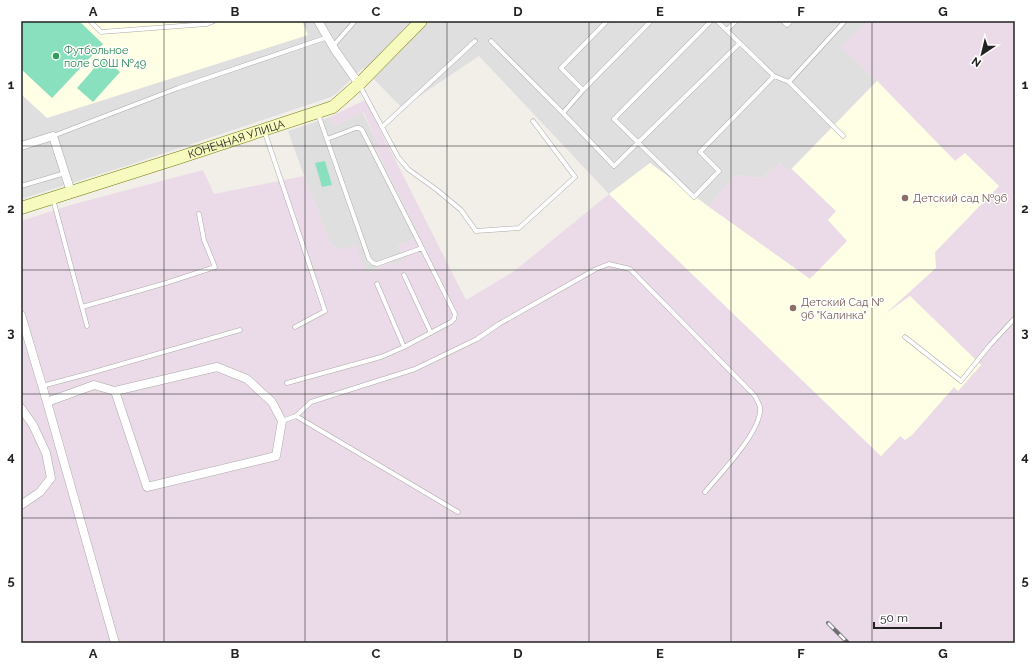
<svg xmlns="http://www.w3.org/2000/svg" width="1036" height="664" font-family="Raleway,sans-serif">
  <style>
    .residential { fill: #e0dfdf }
    .industrial { fill: #ebdbe8 }
    .education { fill: #ffffe5 }
    .pitch { fill: #88e0be }
    .lines { fill: none; stroke-linecap: round; stroke-linejoin: round }
    .lane-casing { stroke: #a9a9a9; stroke-width: 5 }
    .street-casing { stroke: #a9a9a9; stroke-width: 9 }
    .secondary-casing { stroke: #707d05; stroke-width: 13 }
    .lane { stroke: #fff; stroke-width: 4 }
    .street { stroke: #fff; stroke-width: 8 }
    .secondary { stroke: #f7fabf; stroke-width: 12 }
    .rail-casing { stroke: #707070; stroke-width: 4 }
    .rail { stroke: #fff; stroke-width: 2.5; stroke-dasharray: 8; stroke-linecap: butt }
    .grid { fill: none; stroke: #222; stroke-width: 1; stroke-opacity: 0.55 }
    .leisure-dot { fill: #2e9e5b; stroke: #fff; stroke-width: 1.5 }
    .education-dot { fill: #8d6e63; stroke: #fff; stroke-width: 1.5 }
    .labels { text-anchor: middle; stroke-width: 3; stroke-linejoin: round; paint-order: stroke }
    .leisure-label { font-size: 11px; fill: #27864d; stroke: #fff; text-anchor: start }
    .street-label { font-size: 11px; fill: #222; stroke: #fff }
    .education-label { font-size: 11px; fill: #785e54; stroke: #fff; text-anchor: start }
    .neatline { fill: none; stroke: #222; stroke-width: 1.5 }
    .grid-label { font-size: 13px; text-anchor: middle; font-weight: bold; fill: #222 }
  </style>
  <rect width="100%" height="100%" fill="#f2efe9"/>
  <path class="residential" d="M21 21H868L841 47 877 81 789 171 780 163 761 178 735 175 709 207 650 163 609 194 479 56 402 108 363 68 339 91 331 97 129 165 21 199Z
    M362 112 379 145 375 148 419 236 398 246 404 260 392 266 391 262 366 273 341 250 331 245 304 176 288 131 330 117 334 126Z"/>
  <path class="industrial" d="M868 21H1015V643H21V221L74 204 203 170 214 194 304 176 331 245 341 250 355 244 367 273 391 262 392 265 404 260 398 246 419 236 375 147 379 145 363 112 334 126 330 117 365 100 466 300 513 272 609 194 881 456 900 436 912 435 954 387 958 391 981 365 910 296 879 320 935 252 999 186 955 161 877 81 840 47Z
    M780 163 789 171 792 169 836 211 828 220 848 241 810 279 709 207 735 175 761 178Z"/>
  <path class="education" d="M21 21H302L308 35 47 118 21 94Z
    M877 81 955 161 965 153 999 186 935 252 936 268 885 314 910 296 981 365 958 391 954 387 912 435 905 440 900 436 881 456 609 194 650 163 709 207 810 279 847 241 828 220 836 211 792 169Z"/>
  <path class="pitch" d="M21 21H79L103 44 52 98 21 69Z
    M104 57 120 72 93 102 77 88Z
    M325 161 332 185 322 187 315 163Z"/>
  <g class="lines">
    <defs>
      <path id="lane" d="M90 21 101 32 207 24 214 21
        M607 21 561 68 583 90 651 21
        M711 21 614 119 694 197 719 171 700 152 774 76
        M717 21 774 76 789 82 845 21
        M783 21 787 25 791 21
        M727 30 736 21
        M491 41 563 113 583 90
        M333 46 355 21
        M789 82 843 136
        M360 86 398 157 408 169 437 190 461 210 476 231 519 228 575 177 533 121
        M563 113 614 166 740 43
        M318 114 369 259 373 263 377 264 422 248 362 130 359 128H356L327 139
        M382 127 475 41
        M264 130 325 311 295 327
        M53 136 178 88 328 37
        M21 186 65 173
        M53 199 87 326
        M404 275 431 333
        M377 284 404 347
        M82 307 166 283 215 267 204 240 199 214
        M905 337 961 381 990 345 1015 318
        M287 383 381 357 404 347 451 322 454 319 455 314 422 248
        M42 386 87 374 240 330
        M296 416 311 402 415 369 477 339 499 324 596 269 609 264 630 269 755 396C756 399 759 403 760 407 763 430 720 474 705 492
        M282 421 296 416 458 512"/>
      <path id="street" d="M318 21 335 50 359 84
        M21 146 53 136 71 192
        M21 315 47 402 115 643
        M47 402 94 385 115 391 147 487 276 456 282 421 272 402 247 379 217 367 115 391
        M21 408 33 425 46 453 51 478 40 492 21 505"/>
      <g id="secondary">
        <path id="s1" d="M21 208 178 158 333 107 359 84 421 21"/>
      </g>
    </defs>
    <use href="#lane" class="lane-casing"/>
    <use href="#street" class="street-casing"/>
    <use href="#secondary" class="secondary-casing"/>
    <use href="#lane" class="lane"/>
    <use href="#street" class="street"/>
    <use href="#secondary" class="secondary"/>
    <defs>
      <path id="rail" d="M828 623 848 643"/>
    </defs>
    <use href="#rail" class="rail-casing"/>
    <use href="#rail" class="rail"/>
  </g>
  <path class="grid" d="M164 21V643M305 21V643M447 21V643M589 21V643M731 21V643M872 21V643M21 146H1015M21 270H1015M21 394H1015M21 518H1015"/>
  <circle class="leisure-dot" cx="56" cy="56" r="4"/>
  <g class="education-dot">
    <circle cx="905" cy="198" r="4"/>
    <circle cx="793" cy="308" r="4"/>
  </g>
  <g class="labels">
    <g class="leisure-label">
      <text x="64" y="54">Футбольное<tspan x="64" dy="13">поле СОШ №49</tspan></text>
    </g>
    <g class="street-label">
      <text dy="4" stroke="none"><textPath href="#s1" startOffset="226">КОНЕЧНАЯ УЛИЦА</textPath></text>
    </g>
    <g class="education-label">
      <text x="913" y="202">Детский сад №96</text>
      <text x="801" y="306">Детский Сад №<tspan x="801" dy="13">96 "Калинка"</tspan></text>
    </g>
  </g>
  <rect width="1036" height="664" fill="none" stroke="#ffffff" stroke-width="44"/>
  <g transform="translate(982 54) rotate(215)" stroke="#ffffff" stroke-width="3" paint-order="stroke">
  <path d="M0-3L7 15L0 10L-7 15Z" fill="#222222"/>
  <text y="-6" font-size="11" font-weight="bold" text-anchor="middle" fill="#222222">N</text>
  </g>
  <path d="M874 622v6h67v-6" fill="none" stroke="#222222" stroke-width="2"/>
  <text x="880" y="622" font-size="12" fill="#222222" stroke="#ffffff" stroke-width="3" paint-order="stroke">50 m</text>
  <rect x="22" y="22" width="992" height="620" class="neatline"/>
  <g class="grid-label">
    <text x="93" y="16">A</text>
    <text x="235" y="16">B</text>
    <text x="376" y="16">C</text>
    <text x="518" y="16">D</text>
    <text x="660" y="16">E</text>
    <text x="801" y="16">F</text>
    <text x="943" y="16">G</text>
    <text x="11" y="89">1</text>
    <text x="1025" y="89">1</text>
    <text x="11" y="213">2</text>
    <text x="1025" y="213">2</text>
    <text x="11" y="337">3</text>
    <text x="1025" y="337">3</text>
    <text x="11" y="461">4</text>
    <text x="1025" y="461">4</text>
    <text x="11" y="585">5</text>
    <text x="1025" y="585">5</text>
    <text x="93" y="658">A</text>
    <text x="235" y="658">B</text>
    <text x="376" y="658">C</text>
    <text x="518" y="658">D</text>
    <text x="660" y="658">E</text>
    <text x="801" y="658">F</text>
    <text x="943" y="658">G</text>
  </g>
</svg>
